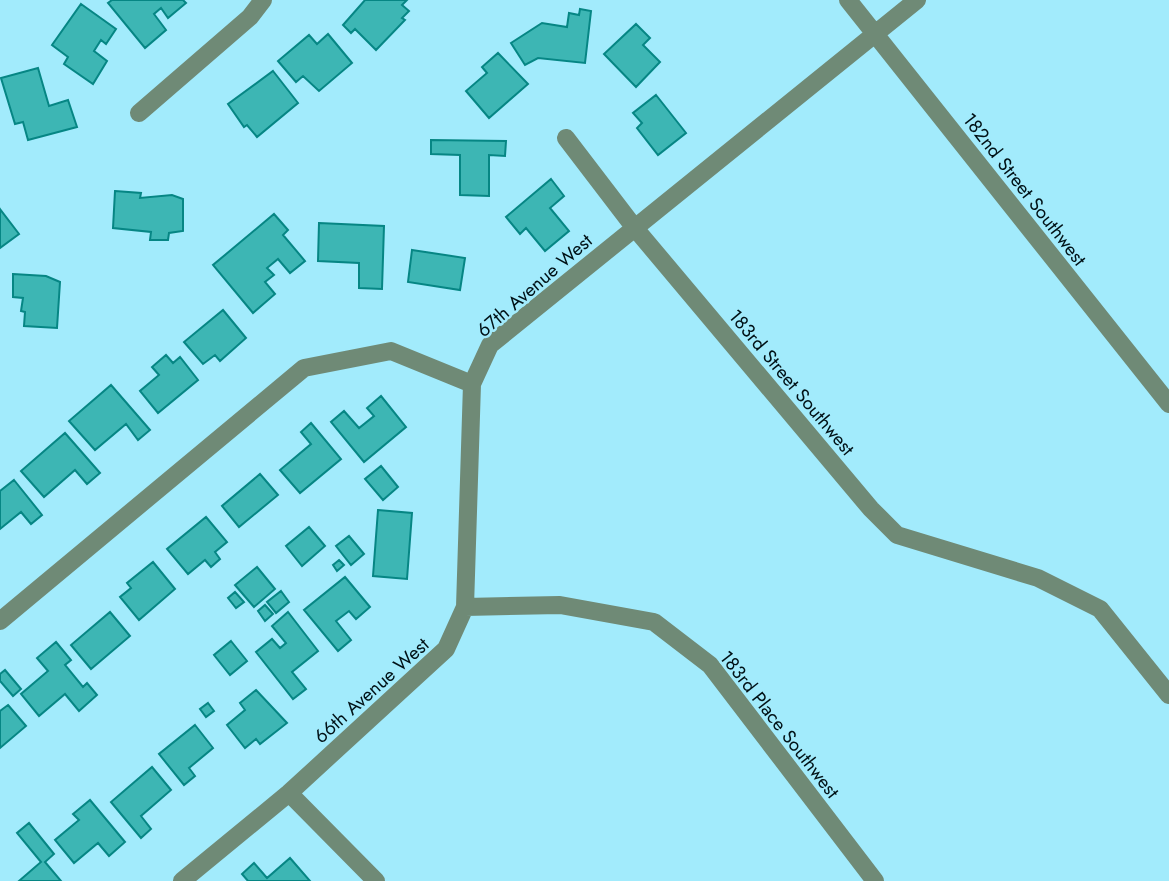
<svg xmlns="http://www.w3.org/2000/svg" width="1169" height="881" font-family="Jost,sans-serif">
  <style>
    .building { fill: #3db6b4; stroke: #068684; stroke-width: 2 }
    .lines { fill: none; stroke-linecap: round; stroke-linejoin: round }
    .minor { stroke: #6f8a76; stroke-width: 18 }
    .labels { text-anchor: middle; stroke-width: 5; stroke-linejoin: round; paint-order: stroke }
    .street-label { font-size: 19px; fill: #001116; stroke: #a2ebfc }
  </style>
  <rect width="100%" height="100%" fill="#a2ebfc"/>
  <path class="building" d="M112 0H183L186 3 168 18 161 8 154 14 166 30 145 48 108 3Z
    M365 0H407L402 5 409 11 402 18 405 20 376 50 355 29 351 33 343 25Z
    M81 4 116 29 106 44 101 40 94 51 107 61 93 84 64 64 68 57 52 45Z
    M580 9 591 11 585 63 538 58 525 65 511 43 542 23 567 27 569 13 579 15Z
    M636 24 650 38 643 45 660 62 636 87 604 54Z
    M328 34 352 63 319 91 303 76 296 82 278 61 309 35 317 44Z
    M498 53 528 84 489 118 466 91 487 73 482 67Z
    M38 68 49 106 68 100 77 127 28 140 23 122 15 124 1 78Z
    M273 71 298 103 257 137 247 125 244 127 228 104Z
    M656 95 686 133 658 155 637 128 642 123 633 113Z
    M431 140 506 141 505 156 489 155V196L460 195V155L431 154Z
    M551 179 564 196 550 208 569 231 545 251 526 228 520 234 506 217Z
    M115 191 141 193 140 198 172 195 183 199V231L169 233 168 240H150L151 232 113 228Z
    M0 209 19 234 0 248Z
    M274 214 288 230 283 235 305 261 290 273 278 259 267 268 274 275 265 282 275 294 253 313 213 265Z
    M319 223 384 226 382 289 359 288V263L318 261Z
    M412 250 465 258 460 290 408 282Z
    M13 274 46 276 60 282 57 328 24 326 25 312 21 311 23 298 13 297Z
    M223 310 246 338 220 361 215 355 203 364 184 342Z
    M166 355 173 363 180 357 198 380 158 413 140 391 159 375 152 367Z
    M111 385 150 430 138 440 126 424 95 450 69 421Z
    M381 396 406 427 364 462 331 422 344 411 359 428 374 416 367 408Z
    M311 423 341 459 300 493 280 470 311 444 301 432Z
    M65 433 100 473 87 484 75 470 44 497 21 471Z
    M381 466 398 487 383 500 365 479Z
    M260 474 278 495 239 527 222 506Z
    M14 480 42 515 31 524 21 512 0 529V491Z
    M378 510 412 513 407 579 373 576Z
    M206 517 227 542 215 552 220 559 211 567 205 560 188 574 167 549Z
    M309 527 325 546 302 566 286 546Z
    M349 536 364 554 351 565 336 546Z
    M339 560 344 565 337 571 333 565Z
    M153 562 175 589 139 620 120 597 131 588 127 583Z
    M257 567 275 589 254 607 235 585Z
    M345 577 370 607 356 619 349 611 336 621 351 640 338 651 304 610Z
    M281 591 289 602 276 613 267 602Z
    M235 592 244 602 236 608 228 598Z
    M265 605 273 614 265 621 258 611Z
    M110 612 130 636 91 669 71 645Z
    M288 612 318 651 292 672 306 689 293 699 256 652 272 639 280 648 286 643 272 626Z
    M231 641 247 661 230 675 214 655Z
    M56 642 71 660 65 665 83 687 87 683 97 695 79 711 65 694 39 716 21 694 48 671 37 658Z
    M5 670 21 689 13 696 0 681V674Z
    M256 690 287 723 260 744 256 739 245 748 227 725 245 710 240 703Z
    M208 703 214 711 206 717 200 709Z
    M8 705 26 726 0 748V711Z
    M195 725 213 748 189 768 195 776 184 785 159 754Z
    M152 767 171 790 141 816 151 829 141 838 111 802Z
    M90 800 125 842 109 856 98 843 74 863 55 840 79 820 73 814Z
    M29 823 54 854 45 862 61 881H19L41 862 17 833Z
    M290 858 310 881H248L242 874 254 863 267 878Z"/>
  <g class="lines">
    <path class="minor" d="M848 0 1169 404
      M139 113 250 17 263 0
      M566 138 634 227 871 509 897 535 1038 578 1100 609 1169 695
      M465 607 560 605 654 622 710 665 875 881
      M0 621 304 368 391 351 472 384 490 345 917 0
      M289 793 376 881
      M182 881 289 793 446 649 465 607 472 384"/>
  </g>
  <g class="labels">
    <g class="street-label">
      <text transform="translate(1025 189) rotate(52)" y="7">182nd Street Southwest</text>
      <text transform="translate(534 285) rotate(-41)" y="7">67th Avenue West</text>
      <text transform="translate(792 382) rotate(50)" y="7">183rd Street Southwest</text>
      <text transform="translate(371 690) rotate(-42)" y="7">66th Avenue West</text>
      <text transform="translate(780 724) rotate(52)" y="7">183rd Place Southwest</text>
    </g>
  </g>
</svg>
